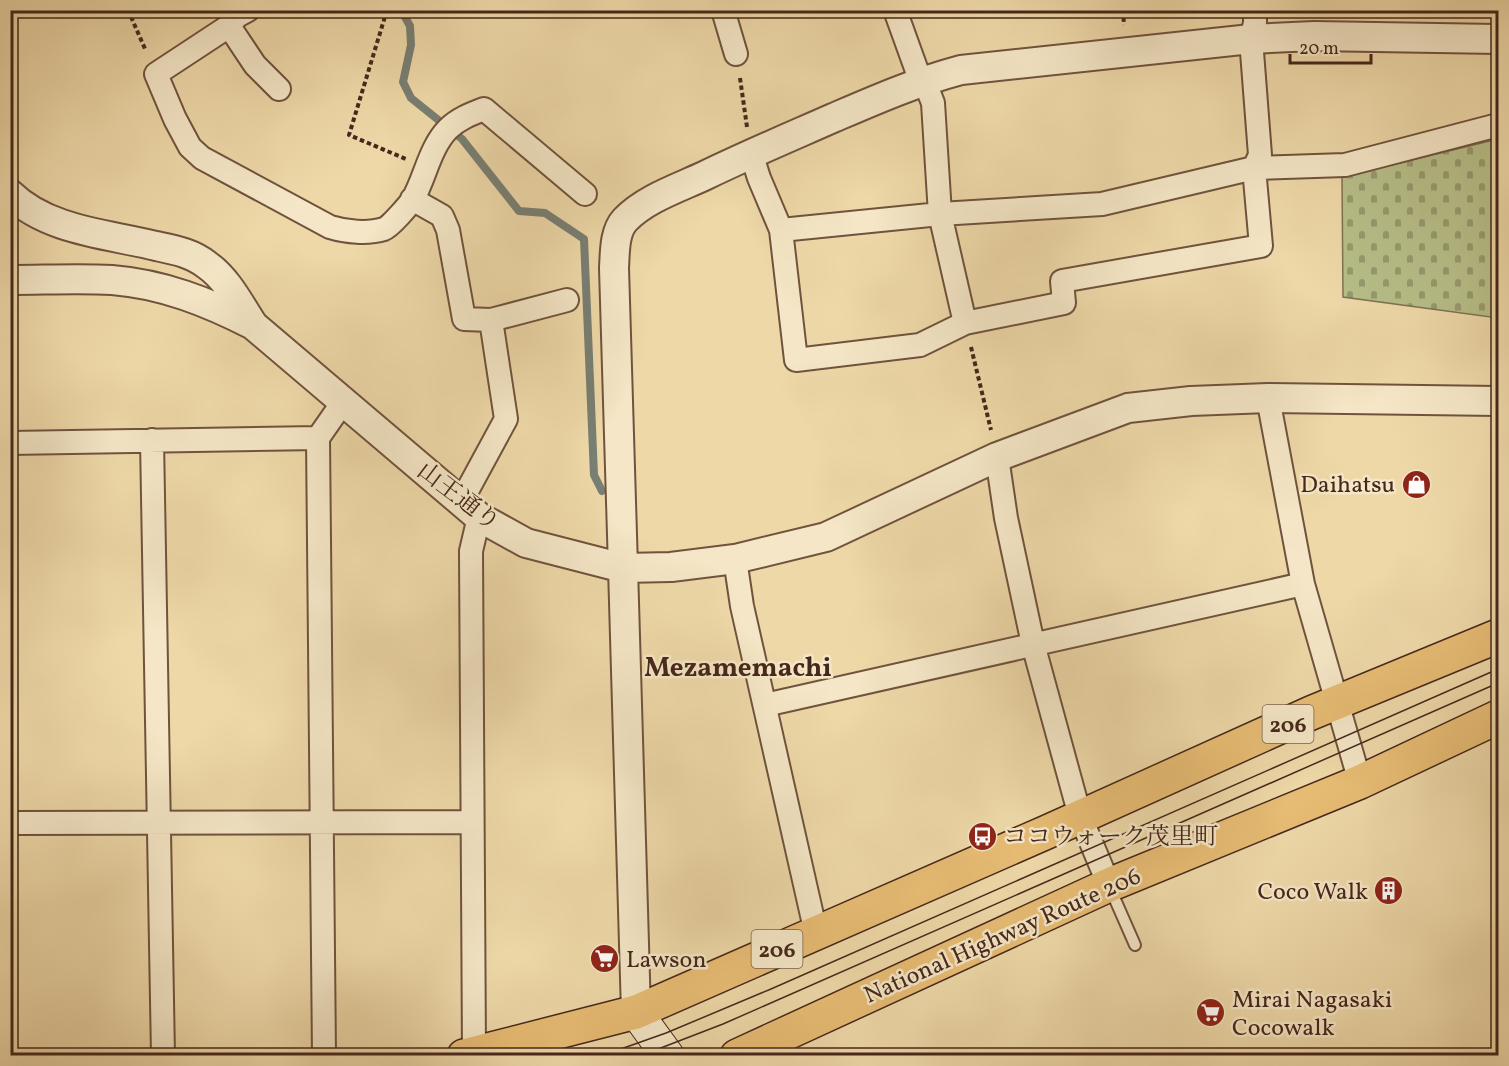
<svg xmlns="http://www.w3.org/2000/svg" width="1509" height="1066" font-family="Vollkorn,'Noto Serif JP',serif">
  <style>
    .cemetery { fill: url(#cemetery-stones); stroke: #7e7352; stroke-width: 1.5 }
    .lines { fill: none; stroke-linecap: round; stroke-linejoin: round }
    .stream { stroke: #787f73; stroke-width: 8 }
    .service-casing { stroke: #70533e; stroke-width: 14 }
    .minor-casing { stroke: #70533e; stroke-width: 26 }
    .tertiary-casing { stroke: #70533e; stroke-width: 32 }
    .secondary-casing { stroke: #46271b; stroke-width: 34 }
    .trunk-casing { stroke: #46271b; stroke-width: 36 }
    .path { stroke: #46271b; stroke-width: 4; stroke-dasharray: 4.5 3; stroke-linecap: butt }
    .service { stroke: #f4e6c6; stroke-width: 10 }
    .minor { stroke: #f4e6c6; stroke-width: 22 }
    .tertiary { stroke: #f4e6c6; stroke-width: 28 }
    .secondary { stroke: #f4e6c6; stroke-width: 32 }
    .trunk { stroke: #e7bc74; stroke-width: 33 }
    .tram { stroke: #46271b; stroke-width: 1.5 }
    .labels { text-anchor: middle; stroke-width: 5; stroke-linejoin: round; paint-order: stroke }
    .shield { fill: #f4e6c6; stroke: #7a604e; stroke-width: 1.5 }
    .shield-label { font-size: 22px; font-weight: bold; fill: #46271b }
    .poi-label { font-size: 24px; fill: #46271b; stroke: #f4e6c6; text-anchor: start }
    .street-label { font-size: 24px; fill: #46271b; stroke: #f4e6c6 }
    .quarter-label { font-size: 27px; font-weight: bold; fill: #46271b; stroke: #f4e6c6 }
  </style>
  <defs>
    <pattern id="cemetery-stones" width="16" height="16" patternUnits="userSpaceOnUse" patternTransform="scale(1.5)"><rect width="16" height="16" fill="#b7bf89"/><path d="M2 7V4a2 2 0 0 1 4 0v3zM10 15v-3a2 2 0 0 1 4 0v3z" fill="#979b6f"/></pattern>
  </defs>
  <rect width="100%" height="100%" fill="#eed8a8"/>
  <filter id="stains"><feTurbulence type="fractalNoise" baseFrequency=".00333" numOctaves="4"/><feColorMatrix values="0 0 0 0 .2 0 0 0 0 .09 0 0 0 0 .02 0 0 0 .5 -.17"/></filter>
  <radialGradient id="worn" r=".72"><stop offset=".6" stop-color="#630" stop-opacity="0"/><stop offset="1" stop-color="#630" stop-opacity=".3"/></radialGradient>
  <path class="cemetery" d="M1498 139V318L1343 297 1342 177Z"/>
  <g class="lines">
    <path class="stream" d="M401 10 410 26 411 45 403 82 411 98 462 139 519 211 545 213 584 239 594 475 602 491"/>
    <defs>
      <path id="service" d="M1110 888 1135 945"/>
      <path id="minor" d="M248 10 237 16 229 26 156 74 175 119 190 147 202 158 330 227C346 232 368 234 384 229 390 227 409 205 413 199 425 178 430 147 448 129 458 119 471 114 484 109L585 194
        M723 10 736 54
        M895 10 917 71 924 80 933 103 940 214 965 323
        M229 26 255 65 279 89
        M751 153 759 178 781 230 796 360 920 345 965 323 1064 303 1062 281 1261 246 1254 168 1260 155 1251 39 1255 23V10
        M412 199 442 216 448 230 464 319 491 320 506 419 461 502
        M781 230 940 214 1102 204 1254 168 1345 165 1498 125
        M491 320 567 300
        M1268 398 1303 584 1360 782
        M152 440 163 1056
        M10 443 318 438
        M997 457 1006 518 1033 644 1080 816 1109 885
        M735 559 742 606 816 933
        M765 705 1303 584
        M10 823 472 822
        M474 1053 471 551 479 517
        M324 1056 318 438 343 402"/>
      <path id="tertiary" d="M1498 39 1314 36 1251 39 961 70C916 82 875 100 833 118 790 137 747 155 704 176 678 188 645 199 625 220 614 232 615 253 614 268L623 568 671 567 735 559 826 537 997 457 1128 408 1191 401 1268 398 1498 401
        M10 194C48 231 108 234 156 246 175 250 192 253 207 265 227 279 239 303 252 323
        M10 280C44 280 79 278 112 280 163 284 208 302 253 325L479 517 526 543 623 568 636 1012"/>
      <path id="secondary" d="M636 1012 668 1056"/>
      <path id="trunk" d="M464 1056 636 1012 1047 832 1311 713 1498 636
        M737 1056 1109 885 1360 782 1498 717"/>
    </defs>
    <use href="#service" class="service-casing"/>
    <use href="#minor" class="minor-casing"/>
    <use href="#tertiary" class="tertiary-casing"/>
    <use href="#secondary" class="secondary-casing"/>
    <use href="#trunk" class="trunk-casing"/>
    <path class="path" d="M128 10 146 51
      M387 10 349 135 406 159
      M1123 10 1124 25
      M740 78 747 127
      M971 347 991 430"/>
    <use href="#service" class="service"/>
    <use href="#minor" class="minor"/>
    <use href="#tertiary" class="tertiary"/>
    <use href="#secondary" class="secondary"/>
    <use href="#trunk" class="trunk"/>
    <path class="tram" d="M601 1056 666 1033 771 989 1498 669
      M640 1056 723 1024 1498 683"/>
  </g>
  <defs>
    <symbol id="shop-disc" viewBox="-11 -11 22 22"><circle r="9.5" fill="#8f2418" stroke="#f4e6c6"/><path d="M-5-2.5h2.3a2.7 3.5 0 0 1 5.4 0H5L5.5 6h-11ZM-1.5-2.5h3a1.5 2.3 0 0 0-3 0Z" fill="#fff"/></symbol>
    <symbol id="bus-disc" viewBox="-11 -11 22 22"><circle r="9.5" fill="#8f2418" stroke="#f4e6c6"/><path d="M-5-6H5V4H4V6H2V4H-2V6H-4V4H-5ZM-3.5-4V0h7V-4ZM-3.5 1.2v1.5H-2V1.2ZM2 1.2v1.5H3.5V1.2Z" fill="#fff"/></symbol>
    <symbol id="building-disc" viewBox="-11 -11 22 22"><circle r="9.5" fill="#8f2418" stroke="#f4e6c6"/><path d="M-4-6H4V6H1V3H-1V6H-4ZM-2.5-4.3h1.7v1.8h-1.7ZM.8-4.3h1.7v1.8H.8ZM-2.5-1h1.7V.8h-1.7ZM.8-1h1.7V.8H.8Z" fill="#fff"/></symbol>
    <symbol id="supermarket-disc" viewBox="-11 -11 22 22"><circle r="9.5" fill="#8f2418" stroke="#f4e6c6"/><path d="M-6-5.5h2.5l.6 2H6L4.5 2H-2.5L-4.4-4H-6ZM-1.5 3.2a1.3 1.3 0 1 0 .1 0ZM3 3.2a1.3 1.3 0 1 0 .1 0Z" fill="#fff"/></symbol>
  </defs>
  <g fill-rule="evenodd">
    <use href="#shop-disc" x="1400" y="468" width="33" height="33"/>
    <use href="#bus-disc" x="966" y="820" width="33" height="33"/>
    <use href="#building-disc" x="1372" y="874" width="33" height="33"/>
    <use href="#supermarket-disc" x="588" y="942" width="33" height="33"/>
    <use href="#supermarket-disc" x="1194" y="996" width="33" height="33"/>
  </g>
  <g class="labels">
    <g class="shield">
      <rect x="1262.5" y="705" width="51" height="38" rx="4.5"/>
      <rect x="751.5" y="930" width="51" height="38" rx="4.5"/>
    </g>
    <g class="shield-label">
      <text x="1288" y="732">206</text>
      <text x="777" y="957">206</text>
    </g>
    <g class="poi-label">
      <text x="1395" y="492" text-anchor="end">Daihatsu</text>
      <text x="1003" y="844">ココウォーク茂里町</text>
      <text x="1368" y="899" text-anchor="end">Coco Walk</text>
      <text x="626" y="967">Lawson</text>
      <text x="1232" y="1007">Mirai Nagasaki<tspan x="1232" dy="28">Cocowalk</tspan></text>
    </g>
    <g class="street-label">
      <text transform="translate(459 496) rotate(37)" y="8">山王通り</text>
      <text transform="translate(1002 935) rotate(-24)" y="8">National Highway Route 206</text>
    </g>
    <g class="quarter-label">
      <text x="738" y="676">Mezamemachi</text>
    </g>
  </g>
  <rect width="1509" height="1066" fill="none" stroke="#eed8a8" stroke-width="36"/>
  <rect x="12" y="12" width="1485" height="1042" fill="none" stroke="#46271b" stroke-width="3"/>
  <rect x="18" y="18" width="1473" height="1030" fill="none" stroke="#46271b" stroke-width="1.5"/>
  <path d="M1290 54v9h81v-9" fill="none" stroke="#46271b" stroke-width="3"/>
  <text x="1299" y="54" font-size="18" fill="#46271b" stroke="#f4e6c6" stroke-width="4.5" paint-order="stroke">20 m</text>
  <rect width="100%" height="100%" filter="url(#stains)"/>
  <rect width="100%" height="100%" fill="url(#worn)"/>
</svg>
